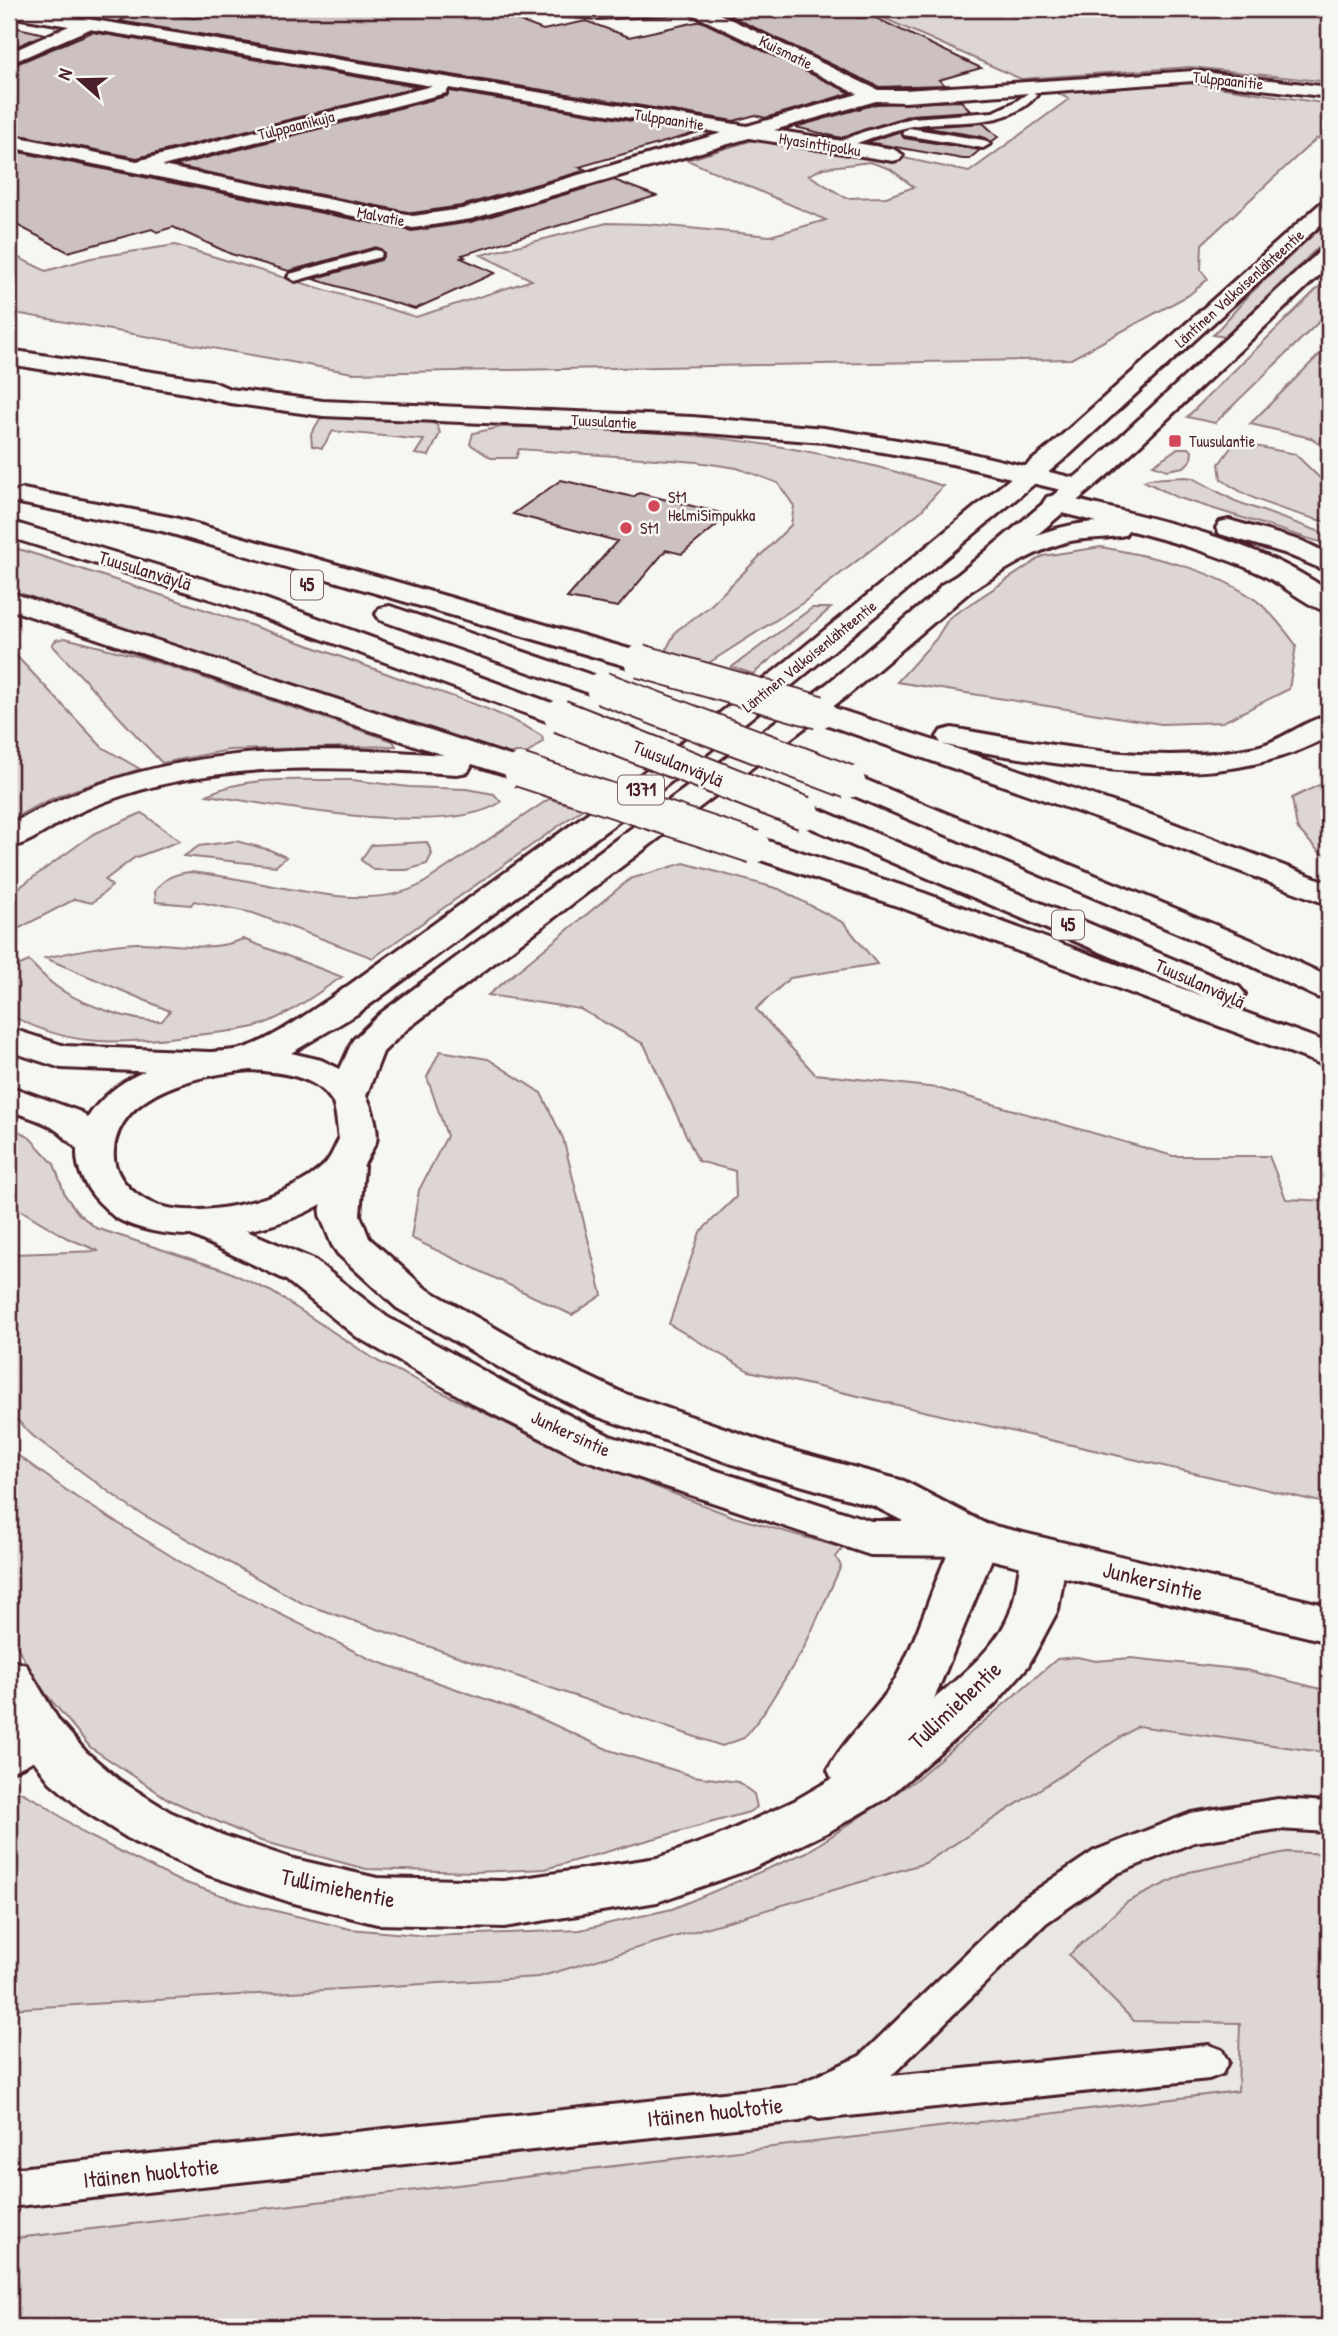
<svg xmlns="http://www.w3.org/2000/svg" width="1338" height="2336" font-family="'Patrick Hand',sans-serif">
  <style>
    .built { fill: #e9e6e3 }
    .green { fill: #ddd6d5; stroke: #947a80; stroke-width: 2; fill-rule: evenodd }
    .building { fill: #ccc1c0; stroke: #4a1f2b; stroke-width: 2 }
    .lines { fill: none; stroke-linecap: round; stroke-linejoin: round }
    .service-casing { stroke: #4a1f2b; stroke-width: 6 }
    .minor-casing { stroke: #4a1f2b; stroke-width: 6 }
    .secondary-casing { stroke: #4a1f2b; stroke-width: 6 }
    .primary-casing { stroke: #4a1f2b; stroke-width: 6 }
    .motorway-casing { stroke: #4a1f2b; stroke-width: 6 }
    .service { fill: #f6f6f2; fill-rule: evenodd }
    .minor { fill: #f6f6f2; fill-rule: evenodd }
    .secondary { fill: #f6f6f2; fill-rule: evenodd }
    .primary { fill: #f6f6f2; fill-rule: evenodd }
    .motorway { fill: #f6f6f2; fill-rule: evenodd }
    .motorway-bridge-casing { stroke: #4a1f2b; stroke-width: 36; stroke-linecap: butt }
    .motorway-bridge { stroke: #f6f6f2; stroke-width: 32 }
    .poi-dot { fill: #d1495b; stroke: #f6f6f2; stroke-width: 2.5 }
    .labels { text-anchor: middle; stroke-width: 5; stroke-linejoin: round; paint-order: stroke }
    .far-street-label { font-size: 16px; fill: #4a1f2b; stroke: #f6f6f2 }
    .far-poi-label { font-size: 16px; fill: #4a1f2b; stroke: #f6f6f2; text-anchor: start }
    .shield { fill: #f6f6f2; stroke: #7e6067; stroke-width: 2 }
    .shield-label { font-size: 18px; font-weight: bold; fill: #4a1f2b }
    .street-label { font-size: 19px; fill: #4a1f2b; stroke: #f6f6f2 }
    .near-street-label { font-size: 23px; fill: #4a1f2b; stroke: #f6f6f2 }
  </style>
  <rect width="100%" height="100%" fill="#f6f6f2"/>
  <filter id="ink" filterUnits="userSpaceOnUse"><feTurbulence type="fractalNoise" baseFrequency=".0143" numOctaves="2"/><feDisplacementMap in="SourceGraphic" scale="14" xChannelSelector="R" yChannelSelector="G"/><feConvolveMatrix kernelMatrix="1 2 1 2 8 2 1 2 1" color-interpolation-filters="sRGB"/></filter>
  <g filter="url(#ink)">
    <path class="built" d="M1151 1672 1329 1724V2327H9V1890L535 1969 890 1837Z"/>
    <path class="green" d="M863 9H1329V82L1191 67 1021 79Z
      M1185 82 1329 104V136L1316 139 1202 244 1201 270 1208 279 1189 295 1071 359 353 373 9 312V253L46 271 91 258 175 245 416 317 532 280 481 255 607 223 648 224 770 236 826 220 687 160 753 140 819 151 890 155 969 172 1069 99 1049 89ZM870 162 890 169 914 187 886 197 846 198 809 175 823 168Z
      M1329 220V237L1225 337 1213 335 1250 294Z
      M1329 277V312L1215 423 1187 417Z
      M1329 345V452L1311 438 1250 424Z
      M336 413 428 421 437 425 440 433 429 456 415 454 424 440 333 431 322 448 312 446 311 434 320 419Z
      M501 427C651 427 800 439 943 486L921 511 804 602 707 664 665 652 676 631 709 607 791 525 794 506 778 483 737 468 697 462 519 449 516 458H491L470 444 473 433Z
      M1235 442 1295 454 1329 487V523C1291 512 1253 503 1221 479L1219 464Z
      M1178 448H1189L1192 451 1191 460 1184 467 1167 470 1153 465Z
      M1185 477 1193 478 1235 501 1329 535V545L1176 497 1144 481 1149 479Z
      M9 546C136 586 263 628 388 674 438 693 496 707 542 736L543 741 528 753H507L484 747 9 590Z
      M1101 547C1154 557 1212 568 1257 601 1272 613 1285 630 1296 645L1289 689 1223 722 1161 724 897 682 936 639 949 618 1043 556Z
      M812 608H831L753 674 732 667Z
      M65 638 144 658 393 741 396 746 229 750 162 763 52 645 56 640Z
      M9 648 102 747 140 769C96 783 48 795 9 822Z
      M352 780 409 787 466 789 494 794 501 802C447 839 273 805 207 795 249 774 306 781 352 780Z
      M1329 780V856L1320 853 1297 828 1292 798Z
      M549 799 584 808 373 958 253 913 194 901 191 905 156 902 155 891C164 878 174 874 189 872 255 876 362 918 422 884Z
      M142 813 180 841 134 858 105 880 112 886 92 903 75 899 14 931 9 930V895L93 834Z
      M236 841 270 850 286 857 276 866 184 856 199 846Z
      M427 842 432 854 427 864 407 870H374L361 860 371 845Z
      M684 863 779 889 844 923 877 964 790 978 756 1009 815 1074 937 1088 1173 1156H1269L1286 1199 1329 1201V1504L749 1371 669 1324 700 1232 736 1197 735 1171 698 1161 644 1044 580 1009 488 995 630 879Z
      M243 939 342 977C315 994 285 1019 254 1027 232 1032 207 1034 185 1036 119 1044 69 1048 9 1014V970L29 961C37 969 44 977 53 984 75 1002 133 1023 162 1021L170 1011 45 958C76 951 104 945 136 943 172 942 208 954 243 939Z
      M440 1051 488 1059 541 1093 563 1138 602 1295 572 1315 411 1238 419 1190 447 1136 427 1077Z
      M9 1125 30 1138 54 1164 65 1195 78 1213 96 1228 225 1270 272 1292 379 1362 561 1450 734 1517 843 1548 836 1557 841 1566 803 1650 762 1715 744 1738 722 1746 304 1604 131 1508 33 1436 9 1412V1249L14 1254 99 1251 67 1238 9 1203Z
      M9 1449 76 1497 200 1574 370 1659 537 1717 609 1750 693 1776 738 1782 754 1794 757 1807 749 1812 545 1869 474 1872 366 1869 261 1841 168 1799 90 1747 36 1682 9 1631Z
      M1077 1657 1096 1661 1131 1658 1246 1670 1329 1691V1753L1138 1726 925 1863 539 1977 9 2009V1793L21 1792 42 1803 85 1834 177 1880 247 1904 350 1929 428 1936 580 1930 672 1909 807 1852 914 1781 1057 1659Z
      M1287 1852 1329 1854V2327H9V2239L1238 2091 1240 2023 1134 2021 1069 1955 1127 1902 1189 1872Z"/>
    <path class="building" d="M236 9H488L543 30 586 21 629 37 701 21 851 93 765 118 755 115 734 121 119 21 146 10 194 18Z
      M768 9H838L858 18 872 16 981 68 939 80 945 85 879 87 728 15Z
      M9 26 45 34 9 50Z
      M92 32 419 87 137 158 9 133V67Z
      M450 91 699 132 579 167 587 170 461 206 413 213 174 166 447 96Z
      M961 101 971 111 911 115 841 138 795 127 876 104Z
      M983 123 998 137 991 142 983 137 922 127Z
      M901 131 904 138 980 150 969 159H963L867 142Z
      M9 150 412 231 471 222 614 180 656 196 462 255 465 257 461 258 495 273 415 309 313 279 381 260 384 253 376 247 289 271 231 254 173 227 157 232 152 229 68 252 9 221Z
      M561 480 633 497 639 493 729 515 682 554 666 550 618 607 567 598 617 541 513 514Z"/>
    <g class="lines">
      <defs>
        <path id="service" d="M1031 91 1037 95C1005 132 951 117 908 127 883 132 860 143 835 150L828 146 863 132 912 118 993 112 1015 102Z
          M909 128 983 140 990 144 983 148 904 135 903 132Z
          M375 250 380 251 382 254 380 257 295 281 288 277 290 274Z
          M42 1721 54 1725 59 1735C50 1752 27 1766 9 1772V1740L30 1725Z
          M1278 1799 1329 1802V1832L1278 1829 1194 1842 1118 1873 1046 1923 891 2076 1209 2045 1222 2050 1228 2062 1222 2074 1209 2079 819 2119 812 2116 800 2121 9 2207V2169L797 2085 860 2056 1020 1901 1094 1851 1191 1813Z"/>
        <path id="minor" d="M9 9H26L747 126 858 94 690 13 688 9H709L878 90H905L1194 71 1329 87V97L1194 81 905 102 876 101 774 130 893 149 903 155 900 159 893 161 749 138 471 219 413 228 9 147V135L137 161 432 86 89 29 9 64V53L69 26 9 16ZM449 88 722 133 462 209 413 216 162 166 446 93Z
          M528 9H677L669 14 599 18 536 14Z
          M977 1522 993 1527 1000 1539 934 1699C962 1675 1001 1644 1012 1607 1019 1585 1017 1563 1028 1543L1044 1538 1060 1543 1067 1555 1058 1610 1028 1666 994 1705 888 1797 830 1831 751 1869 657 1902 504 1927 377 1924 290 1902 208 1875 134 1842 83 1810 50 1782 25 1749 9 1722V1660L26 1665 59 1721 86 1752 119 1780 170 1812 222 1835 290 1858 377 1878 504 1881 657 1858 716 1837 794 1801 832 1779 828 1770C844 1738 876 1713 895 1680 922 1631 934 1575 961 1527Z"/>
        <path id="secondary" d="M9 350 211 381 230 389 323 401 692 417 824 428 952 449 1087 481 1091 486 1087 491 1078 494 952 464 824 442 692 432 323 416 230 403 186 393 9 364Z
          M345 1155 359 1158 364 1167 360 1215 369 1238 425 1288 539 1353 623 1393 782 1448 904 1481 986 1524 1329 1606V1642L977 1556 870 1555 580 1458 475 1405 357 1337 286 1280 189 1234 183 1225 189 1216 203 1212 314 1260 387 1317 505 1383 610 1436 871 1521H903L874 1506 758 1473 593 1415 509 1373 397 1308 338 1254 332 1245 320 1215 326 1167 331 1158Z"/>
        <path id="primary" d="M1329 200V217L1069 455 797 681 653 796 357 1014 291 1053 321 1060 340 1069 353 1040 381 1013 828 683 1093 462 1321 250 1329 249V266L1111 472 848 695 407 1029 383 1052 366 1096C372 1106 379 1131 376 1142 373 1148 369 1155 366 1161 329 1231 182 1255 116 1218 110 1214 105 1207 100 1203 63 1165 73 1122 113 1090 141 1068 178 1058 212 1052 222 1051 234 1051 244 1048 272 1040 306 1014 331 998L631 782 777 669 1051 445 1322 202ZM251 1070C278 1072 316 1075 332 1101 337 1111 337 1128 339 1139 335 1147 331 1157 326 1163 293 1200 184 1227 142 1198 125 1187 112 1170 114 1150 120 1090 203 1074 251 1070Z"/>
        <path id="motorway" d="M23 489 175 518 650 655 654 661 650 667 640 670 162 531 14 502 10 497 14 492Z
          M1056 495C1147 518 1251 536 1329 591V612C1310 608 1283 585 1263 575 1221 555 1174 542 1128 530L1125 535C1106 539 1086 537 1066 542 1028 553 994 577 961 597L951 599 941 597 937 591 941 585C990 556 1039 525 1097 522L1047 509 1043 503 1047 497Z
          M1229 520 1302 541 1329 554V572L1284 553 1220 534 1216 528 1220 522Z
          M9 521 246 592 571 710 575 716 571 722 560 725 549 722 226 604 9 537Z
          M9 592 531 763 536 770 531 777 520 779 472 764 468 772 457 774C347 767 231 760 124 795 106 801 87 808 70 817 50 827 31 843 9 848V825C148 747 289 744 444 755L9 609Z
          M390 606 612 682 617 688 612 694 602 697 592 694 380 620 376 614 380 608Z
          M819 703 941 743 937 737 941 731 952 728C1050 745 1157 767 1256 747 1282 741 1303 721 1329 715V736C1243 784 1142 775 1047 762 1012 757 976 752 942 744L1151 815 1329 883V905L1128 829 808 718 804 712 808 706Z
          M849 773 1251 940 1329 977V1000L1317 997 1227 954 838 789 833 782 838 775Z
          M804 803 1239 987 1245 994 1239 1001 1227 1005 1219 1003 1329 1043V1067L900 907 743 854 738 847 743 840 754 837 765 840 924 893 1205 997 793 820 788 813 793 806Z
          M9 1028 65 1046 209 1052 222 1055 227 1063 222 1071 209 1074 61 1068 9 1051Z
          M9 1086 81 1112 114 1145 108 1154C79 1161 77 1145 56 1130 43 1120 23 1116 9 1110Z"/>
      </defs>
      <use href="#service" class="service-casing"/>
      <use href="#minor" class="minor-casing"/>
      <use href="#secondary" class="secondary-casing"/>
      <use href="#primary" class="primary-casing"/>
      <use href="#motorway" class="motorway-casing"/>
      <use href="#service" class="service"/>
      <use href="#minor" class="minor"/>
      <use href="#secondary" class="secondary"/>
      <use href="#primary" class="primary"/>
      <use href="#motorway" class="motorway"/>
      <defs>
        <path id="motorway-bridge" d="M640 661 819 712
          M602 688 849 782
          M560 716 804 813
          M520 770 754 847"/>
      </defs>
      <use href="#motorway-bridge" class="motorway-bridge-casing"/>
      <use href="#motorway-bridge" class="motorway-bridge"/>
    </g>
  </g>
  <g class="poi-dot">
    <rect x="1168" y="434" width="14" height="14" rx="3.5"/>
    <circle cx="654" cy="506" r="7"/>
    <circle cx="626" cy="528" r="7"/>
  </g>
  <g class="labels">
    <g class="far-street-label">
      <text transform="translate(786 52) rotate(26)" y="6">Kuismatie</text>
      <text transform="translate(1228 80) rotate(6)" y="6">Tulppaanitie</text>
      <text transform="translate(669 119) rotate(9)" y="6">Tulppaanitie</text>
      <text transform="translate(296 125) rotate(-14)" y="6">Tulppaanikuja</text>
      <text transform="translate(820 144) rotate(9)" y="6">Hyasinttipolku</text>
      <text transform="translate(381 216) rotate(11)" y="6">Malvatie</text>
      <text transform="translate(1239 288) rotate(-42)" y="6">Läntinen Valkoisenlähteentie</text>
      <text transform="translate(604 421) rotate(3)" y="6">Tuusulantie</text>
      <text transform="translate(809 656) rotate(-39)" y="6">Läntinen Valkoisenlähteentie</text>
    </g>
    <g class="far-poi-label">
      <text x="1189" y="447">Tuusulantie</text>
      <text x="668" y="503">St1<tspan x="668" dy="18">HelmiSimpukka</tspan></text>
      <text x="640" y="534">St1</text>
    </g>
    <g class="shield">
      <rect x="291" y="570.5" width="32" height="29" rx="5"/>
      <rect x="618" y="775.5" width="46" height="29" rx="5"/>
      <rect x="1052" y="910.5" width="32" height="29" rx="5"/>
    </g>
    <g class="shield-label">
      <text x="307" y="591">45</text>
      <text x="641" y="796">1371</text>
      <text x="1068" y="931">45</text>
    </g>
    <g class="street-label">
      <text transform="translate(145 570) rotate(17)" y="7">Tuusulanväylä</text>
      <text transform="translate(678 763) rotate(22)" y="7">Tuusulanväylä</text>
      <text transform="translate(1200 983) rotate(24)" y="7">Tuusulanväylä</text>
      <text transform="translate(571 1433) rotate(25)" y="7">Junkersintie</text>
    </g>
    <g class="near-street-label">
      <text transform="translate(1153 1581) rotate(14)" y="8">Junkersintie</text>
      <text transform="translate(955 1705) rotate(-43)" y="8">Tullimiehentie</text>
      <text transform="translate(338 1888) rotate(12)" y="8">Tullimiehentie</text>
      <text transform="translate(715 2112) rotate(-6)" y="8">Itäinen huoltotie</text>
      <text transform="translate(151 2173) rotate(-6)" y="8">Itäinen huoltotie</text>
    </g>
  </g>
  <rect width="1338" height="2336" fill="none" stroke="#f6f6f2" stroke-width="35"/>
  <rect x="18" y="18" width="1303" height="2301" fill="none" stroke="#4a1f2b" stroke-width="2.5" filter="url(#ink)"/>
  <g transform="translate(80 80) rotate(290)" stroke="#f6f6f2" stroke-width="5" paint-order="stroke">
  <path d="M0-5L12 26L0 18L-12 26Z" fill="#4a1f2b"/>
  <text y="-10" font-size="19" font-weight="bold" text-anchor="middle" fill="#4a1f2b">N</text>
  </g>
</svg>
